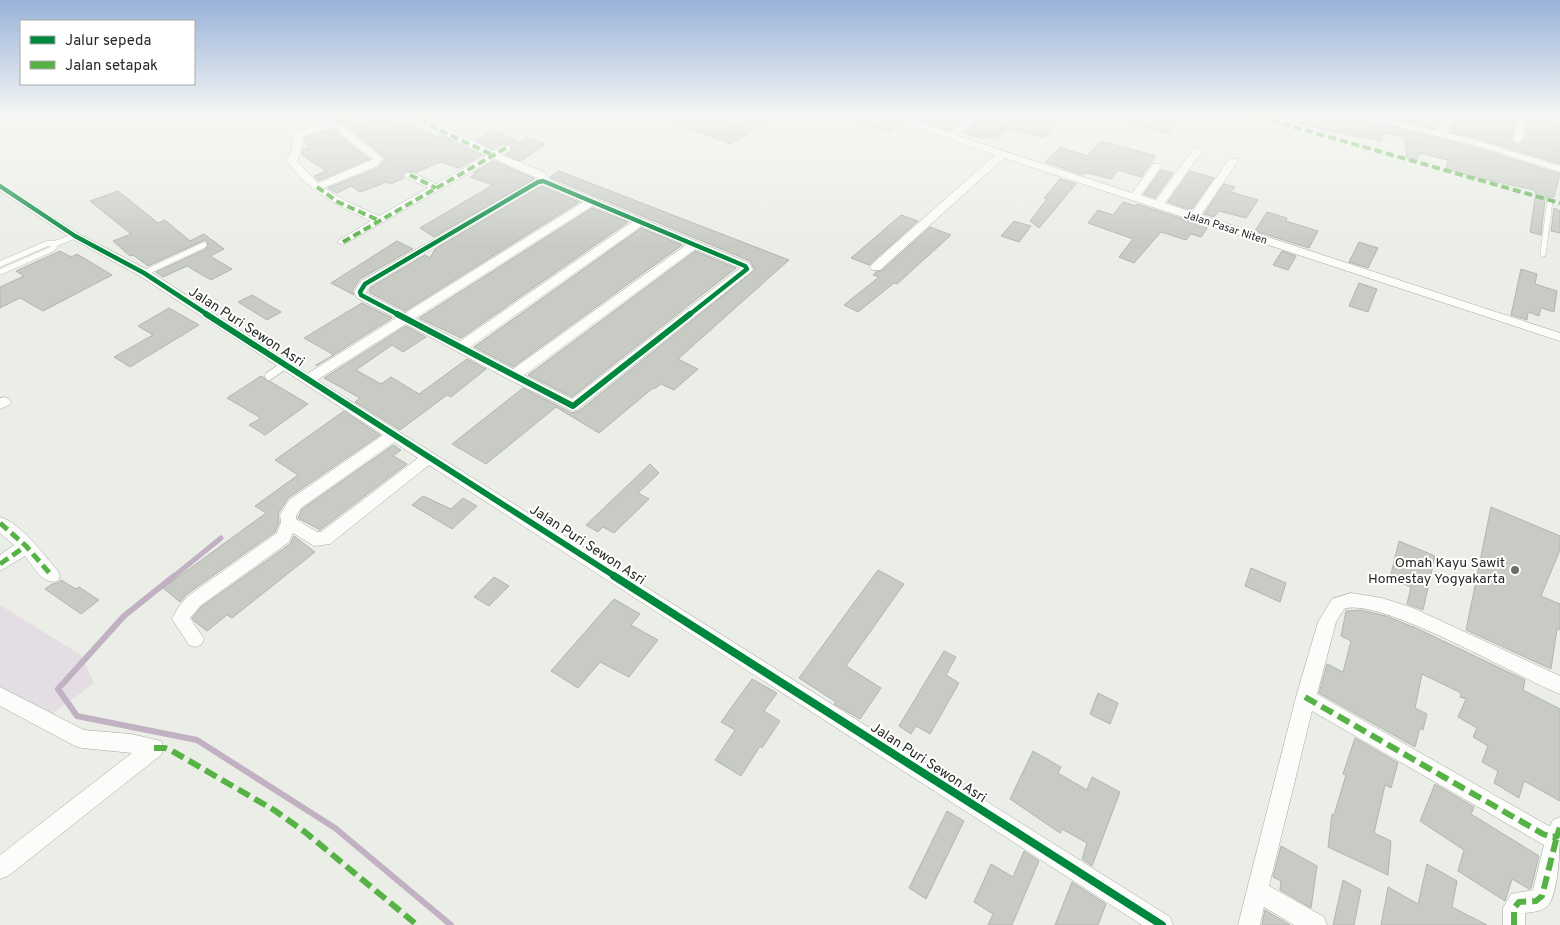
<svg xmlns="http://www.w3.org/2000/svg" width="1560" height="925" font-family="Overpass,sans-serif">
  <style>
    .green { fill: #e4dde4 }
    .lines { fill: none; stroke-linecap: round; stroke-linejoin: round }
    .stream-far1 { stroke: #c2b0c3; stroke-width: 5 }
    .stream { stroke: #c2b0c3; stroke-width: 6 }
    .building { fill: #c8cbc4; stroke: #b2b5b0 }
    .lane-far1-casing { stroke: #a5a8a2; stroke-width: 6 }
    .lane-casing { stroke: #a5a8a2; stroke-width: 9 }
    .street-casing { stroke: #a5a8a2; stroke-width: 1 }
    .lane-far1 { stroke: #fcfcfb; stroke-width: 5.5 }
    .lane { stroke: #fcfcfb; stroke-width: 8 }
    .street { fill: #fcfcfb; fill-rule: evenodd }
    .quiet-far2 { stroke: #56b245; stroke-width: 4; stroke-dasharray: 8 4; stroke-linecap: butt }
    .quiet-far1 { stroke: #56b245; stroke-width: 5; stroke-dasharray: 10 5; stroke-linecap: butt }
    .quiet { stroke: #56b245; stroke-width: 6; stroke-dasharray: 13 6; stroke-linecap: butt }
    .cycleway-far2-casing { stroke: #fff; stroke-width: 7 }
    .cycleway-far1-casing { stroke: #fff; stroke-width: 9 }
    .cycleway-casing { stroke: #fff; stroke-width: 11 }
    .cycleway-far2 { stroke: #00873e; stroke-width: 4.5 }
    .cycleway-far1 { stroke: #00873e; stroke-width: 6 }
    .cycleway { stroke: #00873e; stroke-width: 8 }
    .poi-dot { fill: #6b6f68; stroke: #fff; stroke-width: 2 }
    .labels { text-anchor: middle; stroke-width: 4; stroke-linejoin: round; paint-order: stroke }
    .far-street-label { font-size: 11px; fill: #272a24; stroke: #fff }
    .street-label { font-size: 14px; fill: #272a24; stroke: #fff }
    .poi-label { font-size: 14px; fill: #272a24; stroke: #fff; text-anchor: end }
  </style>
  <rect width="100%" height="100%" fill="#eaeee6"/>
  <path class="green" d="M0 605 81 655 94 683 50 716 0 689Z"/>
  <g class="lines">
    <path class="stream-far1" d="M173 577 221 538"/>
    <path class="stream" d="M174 576 124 616 58 689 77 716 197 740 335 828 451 925"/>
  </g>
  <path class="building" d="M384 117 428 132 437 137 440 135 482 155 459 168 440 162 417 172 406 171 403 174 404 178 391 184 387 182 360 192 351 186 337 193 328 188 376 169 385 160V158L348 127Z
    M665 117H717L738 125 749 117H774L731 144 664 119Z
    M852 117H885L899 123 888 132 851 121Z
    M910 117H966L950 131Z
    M981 117H1063L1044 138 1007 128 996 139 986 136 983 139 964 133Z
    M1124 117H1181L1168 134 1123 121Z
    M1296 117H1354L1470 146 1560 174 1554 197 1549 196 1545 199 1541 235 1530 232 1536 193 1534 190 1485 179 1484 180 1446 169 1448 160 1419 153 1417 161 1407 158 1405 137 1383 133 1381 141 1359 136 1358 137 1295 123Z
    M1386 117H1444L1436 129Z
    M1459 117H1515L1511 140 1517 145 1525 140 1529 117H1560V164L1476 138 1449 132Z
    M335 128 340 136 369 159 318 181 314 176 326 171 302 155 303 150 310 148 304 142 305 137Z
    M493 130 520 142 527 137 546 144 521 161 506 155 512 150 511 145 502 144 493 149 475 140Z
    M1101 141 1156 156 1141 177 1118 170 1111 179 1088 173H1085L1083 175 1045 162 1060 147 1087 156Z
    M494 161 535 179 434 237 420 228 493 185 470 177 476 174 473 173Z
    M1161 170 1173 173 1155 198 1144 194Z
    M559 171 789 260 678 359 698 369 674 390 661 384 654 389 653 388 599 433 556 407 486 464 452 444 523 388 572 413 579 411 755 270 750 261 551 178 550 177Z
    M1190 171 1214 178 1191 210 1168 202Z
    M1060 179 1076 184 1039 228 1030 221 1047 199 1044 198Z
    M1224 184 1235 187 1231 192 1258 200 1246 218 1219 211 1214 217 1204 214Z
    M541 186 579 202 405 311 369 292 371 287 425 255 430 258 435 249Z
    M118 191 158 223 165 220 190 241 204 234 224 249 210 256 232 269 211 280 187 266 163 277 156 272 206 249 208 243 205 240 148 266 133 255 130 256 113 241 131 234 90 201Z
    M1123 202 1136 206 1137 204 1208 227 1201 237 1191 234 1186 240 1161 232 1134 263 1119 257 1133 239 1088 223 1098 210 1113 215Z
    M592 208 628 222 461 338 419 318Z
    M1554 208 1560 211V233L1551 231Z
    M1267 212 1287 218 1286 221 1318 231 1309 248 1255 231Z
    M901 215 918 221 869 265 851 258Z
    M1014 221 1031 226 1019 242 1001 236Z
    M930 227 951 235 897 284 894 283 858 312 844 305 879 277 873 275 876 272 881 271Z
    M641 228 682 245 513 367 474 347Z
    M397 241 413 249 360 279 352 291 354 295 331 283Z
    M1359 242 1378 248 1368 268 1349 262Z
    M60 251 71 257 77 254 112 275 43 311 20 298 0 308V287L24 276 16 271Z
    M695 251 736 268 572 397 528 375Z
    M1282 251 1296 256 1288 270 1273 265Z
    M1521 269 1537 274 1535 284 1557 291 1554 312 1541 308 1539 316 1528 312 1527 320 1511 315Z
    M1359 283 1377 289 1368 312 1349 306Z
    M252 295 281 312 267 320 238 302Z
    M362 303 392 318 316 366V365L334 355 304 338Z
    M169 308 199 325 130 367 114 357 153 335 138 326Z
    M406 326 426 337 403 352 392 345 356 370 381 384 391 377 419 394 467 359 486 369 451 397 447 395 400 430 355 402 360 398 324 378Z
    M261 376 308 404 265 435 249 425 261 418 227 398Z
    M344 411 380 435 288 498 278 514 279 522 275 532 187 594 180 602 163 588 266 513 255 506 298 475 275 460Z
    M393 445 401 450 393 456 407 464 320 530 298 518 302 509Z
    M650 464 659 473 638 493 649 499 614 533 603 527 598 532 586 525Z
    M423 496 451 509 463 498 477 506 452 529 412 505Z
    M1491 507 1560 536V550L1541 596 1560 604V630L1557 629 1551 669 1466 630Z
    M294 536 315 552 232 618 227 615 207 631 194 621 192 618 201 607 290 544Z
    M1399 541 1435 556 1423 610 1407 604 1411 587 1390 578Z
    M1251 568 1286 583 1280 602 1245 586Z
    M878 570 904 584 846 666 881 688 860 719 834 704 836 702 799 678Z
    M494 577 509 586 489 606 474 597Z
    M61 580 76 589 79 587 99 600 81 614 45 589 52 584 58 583Z
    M614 599 640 614 631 625 658 640 629 677 600 662 578 688 551 671Z
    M1361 610 1386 616 1416 628 1525 680 1523 690 1560 709V801L1524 781 1519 798 1494 783 1498 771 1482 762 1488 746 1473 737 1477 728 1458 717 1466 699 1460 697 1461 693 1422 674 1415 708 1427 714 1423 730 1420 728 1415 747 1319 693 1327 664 1343 672 1351 641 1341 636 1346 611Z
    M944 651 956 657 946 675 959 683 930 734 916 726 911 734 899 726Z
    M752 679 777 693 764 711 780 721 762 748 760 746 741 776 715 760 735 730 721 722Z
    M1098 693 1118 703 1110 724 1090 714Z
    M1355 738 1398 763 1391 788 1385 785 1374 833 1391 841 1388 875 1328 847 1332 814 1334 815 1346 775 1343 774Z
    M1033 751 1061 767 1058 773 1087 790 1092 777 1120 792 1092 866 1082 859 1087 843 1062 829 1060 833 1010 799Z
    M1435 784 1474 807 1471 814 1539 856 1531 888 1529 889 1512 879 1505 901 1458 871 1464 850 1420 821Z
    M947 811 964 821 926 899 909 888Z
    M1281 846 1317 866 1311 908 1280 890 1281 881 1273 877Z
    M1024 851 1039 861 1012 925H988L993 914 974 902 991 864 1013 877Z
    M1427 864 1457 881 1452 907 1487 925H1381L1388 887 1418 904Z
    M1343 880 1361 890 1354 925H1333Z
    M1072 882 1106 904 1098 925H1055Z
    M1265 910 1290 925H1262Z"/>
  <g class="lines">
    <defs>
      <path id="lane-far1" d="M1543 254 1550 200
        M0 264 46 244 57 243 75 236
        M0 272 52 249 57 243
        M144 273 204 245"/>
      <path id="lane" d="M269 376 285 365"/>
      <path id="street" d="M269 117H280L299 130 333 120 331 117H358L344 123 348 131 384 159 375 167 324 188 346 201 379 216 428 188 406 177 405 175 406 173H414L436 184 486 155 445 136 416 117H427L493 151 502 146H510V150L502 155 544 172 550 180 749 263 753 269 751 272 578 409 573 411 508 379 406 324 317 380 1170 917 1173 925H1142L429 465 330 544 314 546 293 533 289 542 200 606 190 618 204 639 201 645 195 647 189 645 172 619 179 606 188 596 277 533 281 522 280 515 289 500 383 435 140 276 71 238 0 191V183L79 234 148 270 307 374 396 318 357 298 354 292 361 281 539 179 494 159 343 245 337 242 339 240 371 221C338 206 308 191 287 161L292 149 293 135ZM336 126 341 135 373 159 318 183 297 161 302 149 303 136ZM541 184 583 202 405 313 366 293 370 286ZM592 206 632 222 460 341 415 318ZM641 226 686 245 513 369 470 347ZM695 249 740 268 572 399 524 375ZM394 442 418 458 321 532H317L296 519V516L301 508Z
        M887 117H902L950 133 969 117H979L958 136 1132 193 1153 164H1161L1162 166 1141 195 1156 200 1194 148H1202L1203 150 1165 203 1192 212 1229 159H1237L1238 161 1201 215 1560 333V341L1004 158 880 270H872L870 267 872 264 995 155Z
        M1356 117H1375L1437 131 1447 117H1457L1446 133 1476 140 1560 166V172L1471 144Z
        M1517 117H1527L1523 140 1518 143 1513 140Z
        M4 397 9 399 11 402 9 405 0 409V398Z
        M0 517C21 523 44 555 58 571L60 576 58 581C43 586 33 566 25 556L0 571V555L14 545 0 533Z
        M1351 593 1382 598 1413 608 1560 676V694C1519 678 1379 596 1344 609L1336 622 1317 694 1547 825 1550 826 1553 820 1560 817C1560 840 1560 883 1550 903 1545 911 1534 912 1525 913V925H1503V908L1511 894 1533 890 1544 845 1312 711 1269 886 1324 917 1327 925H1294L1264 907 1260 925H1238L1296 697 1318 622 1332 599Z
        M0 687 84 730 131 734 161 741 164 748 161 755 8 876 0 879V855L132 753 82 748 75 746 0 706Z"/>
    </defs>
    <use href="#lane-far1" class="lane-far1-casing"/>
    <use href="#lane" class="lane-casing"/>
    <use href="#street" class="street-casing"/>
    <use href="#lane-far1" class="lane-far1"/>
    <use href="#lane" class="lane"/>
    <use href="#street" class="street"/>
    <path class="quiet-far2" d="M420 117 439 130 493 155
      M1259 117 1560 203
      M337 122 354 117
      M410 175 436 188
      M317 187 338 202 378 220
      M343 242 506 148"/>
    <path class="quiet-far1" d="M0 523 26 546 52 576
      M0 564 26 546"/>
    <path class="quiet" d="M1305 697 1543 834 1553 837 1557 836 1560 827
      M154 748H165L172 751 274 810 305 832 417 925
      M1514 925V908L1519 902 1536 901 1542 896 1557 836"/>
    <defs>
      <path id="cycleway-far2" d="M0 186 75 236 144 273 208 315
        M399 315 361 295 360 292 365 284 538 182 543 181 745 266 747 269 689 315"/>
      <path id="cycleway-far1" d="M206 314 616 577
        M397 314 573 406 690 314"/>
      <path id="cycleway" d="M614 576 1162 925"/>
    </defs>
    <use href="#cycleway-far2" class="cycleway-far2-casing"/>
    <use href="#cycleway-far1" class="cycleway-far1-casing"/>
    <use href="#cycleway" class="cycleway-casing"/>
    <use href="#cycleway-far2" class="cycleway-far2"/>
    <use href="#cycleway-far1" class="cycleway-far1"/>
    <use href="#cycleway" class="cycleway"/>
  </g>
  <linearGradient id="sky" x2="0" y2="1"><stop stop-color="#99b2d9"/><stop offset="0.47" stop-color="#f6f7f4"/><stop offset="1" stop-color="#f6f7f4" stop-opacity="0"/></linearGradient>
  <rect width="1560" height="247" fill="url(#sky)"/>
  <circle class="poi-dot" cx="1515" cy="570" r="5"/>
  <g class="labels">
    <g class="far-street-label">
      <text transform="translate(1226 227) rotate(18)" y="4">Jalan Pasar Niten</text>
    </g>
    <g class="street-label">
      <text transform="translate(247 326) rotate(33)" y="5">Jalan Puri Sewon Asri</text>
      <text transform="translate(588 544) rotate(33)" y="5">Jalan Puri Sewon Asri</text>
      <text transform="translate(929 762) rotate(33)" y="5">Jalan Puri Sewon Asri</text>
    </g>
    <g class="poi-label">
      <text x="1505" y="567">Omah Kayu Sawit<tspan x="1505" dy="16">Homestay Yogyakarta</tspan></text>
    </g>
  </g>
  <rect x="20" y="20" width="175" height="65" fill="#ffffff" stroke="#a9aaa7"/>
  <rect x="30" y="36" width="25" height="8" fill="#00873e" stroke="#a9aaa7"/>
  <text x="65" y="45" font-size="15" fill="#272a24">Jalur sepeda</text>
  <rect x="30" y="61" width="25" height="8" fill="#56b245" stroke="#a9aaa7"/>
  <text x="65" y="70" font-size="15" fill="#272a24">Jalan setapak</text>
</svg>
